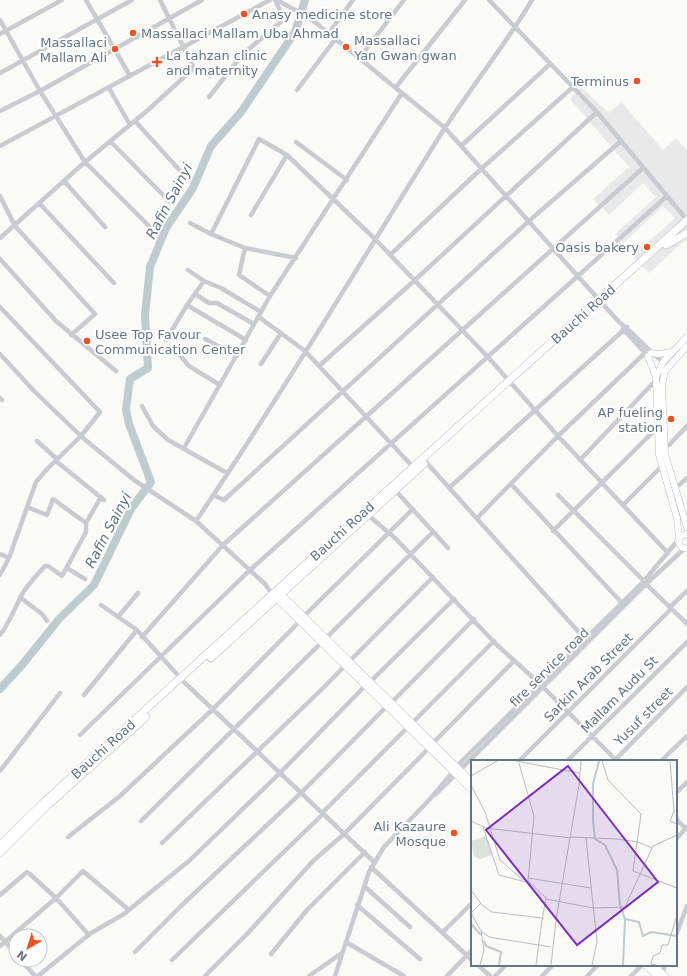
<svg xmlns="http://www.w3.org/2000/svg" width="687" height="976" font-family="'DejaVu Sans',sans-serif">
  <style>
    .built { fill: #e8e9e8 }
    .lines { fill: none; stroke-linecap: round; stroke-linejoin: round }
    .river { stroke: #becbcf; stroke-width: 8 }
    .major-casing { stroke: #babfc3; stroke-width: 7 }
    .highway-casing { stroke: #babec1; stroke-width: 8 }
    .minor { stroke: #c8ccd0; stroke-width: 4.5 }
    .major { stroke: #fff; stroke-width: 6 }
    .highway { stroke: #fff; stroke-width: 7 }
    .poi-dot { fill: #f05121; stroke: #fff; stroke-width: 1.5 }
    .labels { text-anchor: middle; stroke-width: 4; stroke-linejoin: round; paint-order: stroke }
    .poi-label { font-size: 13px; fill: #627685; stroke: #fff; text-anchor: start }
    .street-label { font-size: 13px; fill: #627685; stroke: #fff }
    .water-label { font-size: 14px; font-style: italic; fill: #5e767e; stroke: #fff }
    .inset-river { fill: none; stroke: #becbcf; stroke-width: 2 }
    .inset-road { fill: none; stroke: #b4bdc2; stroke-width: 1 }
    .view { fill: #7b2cbf; fill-opacity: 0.15; stroke: #7b2cbf; stroke-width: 2 }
    .inset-edge { fill: none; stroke: #627685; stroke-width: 2 }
  </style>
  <rect width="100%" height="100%" fill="#fafaf7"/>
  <path class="built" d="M581 87 609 113 621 102 663 150 676 138 687 151V241H684L649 273 632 256 675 218 663 206 623 243 615 234 656 197 643 183 609 215 593 199 629 167 570 99Z"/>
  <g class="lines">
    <path class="river" d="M0 689 22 665 59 619 94 585 131 509 151 482 129 424 126 409 130 379 148 368 145 315 150 267 166 228 193 188 211 146 241 112 295 32 305 0"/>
    <defs>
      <path id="major" d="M687 346 665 371 662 386 665 454 687 527
        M651 353 659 354 672 352
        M648 356 656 377
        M687 534 681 536 678 541 681 547 687 549
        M679 538 677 518 659 455 656 377 663 362 687 337
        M278 591 472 782
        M273 595 472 790
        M645 965 657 976
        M653 965 665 976"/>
      <path id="highway" d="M666 245 687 233
        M211 658 424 464
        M0 845 43 803 277 590 687 220
        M0 853 47 806 146 717"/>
    </defs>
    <use href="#major" class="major-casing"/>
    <use href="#highway" class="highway-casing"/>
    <path class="minor" d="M86 0 130 76
      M277 0 311 19 445 128 619 322C637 335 649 354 668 365
      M489 0 597 112 687 220
      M0 20 40 91 85 162 0 238
      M329 33 353 0
      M0 34 62 0
      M360 57 404 0
      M0 73 132 0
      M396 87 465 0
      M109 88 130 125
      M297 90 336 38
      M209 97 242 55 284 19 275 0
      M0 111 40 91 202 0
      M135 121 183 174
      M110 141 171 203
      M296 142 347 180
      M0 146 270 0
      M461 146 550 64
      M64 181 105 227
      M0 196 15 226 95 314 71 335
      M40 204 114 283
      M251 215 287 155
      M190 223 211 234 245 248 296 258
      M153 230 85 162 148 110 194 68 160 0
      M211 234 259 139 287 155 375 239 487 356 558 436 668 553
      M245 248 239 275 270 296
      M390 255 481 169 573 87
      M0 259 56 321 116 371
      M188 270 204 281 221 288 261 312
      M195 294 209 303H217L254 324
      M187 305 246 340
      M0 307 100 412 81 436 47 469 36 482 9 558 0 575
      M259 317 305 351 413 467
      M623 329 646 354
      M205 339 237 356
      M166 340 187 305 204 281
      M178 353 189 366 220 385
      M0 354 35 392 83 438 134 480 196 521 265 584 272 594
      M261 364 281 333
      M319 366 415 280 597 112
      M0 398 2 400
      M142 406 153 426 168 440 227 473
      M37 441 57 459
      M184 448 270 296 402 93
      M662 448 669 445 687 426
      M580 460 657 379
      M56 461 104 500
      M426 462 585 639
      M511 484 622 603
      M672 487 679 485 687 478
      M449 488 627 327
      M395 490 448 548
      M213 495 224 500 529 221 621 141
      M558 495 644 581
      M623 505 661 467
      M27 507 47 515 53 499 86 523
      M368 515 396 539 496 644 540 684 617 761
      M477 518 558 436 645 353
      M196 521C281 395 360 263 441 134 470 88 504 47 532 0
      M553 531 657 428
      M0 554 9 558
      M67 568 85 579
      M646 584 687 624
      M21 598 42 614 47 621
      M101 605 137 630 184 682 374 862
      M670 607 687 591
      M304 616 413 509
      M118 617 138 593
      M0 635C9 623 15 609 21 596 27 585 37 575 45 566H48L62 576 86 532V523L101 497
      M142 637 223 545 643 168
      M327 637 433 532
      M371 681 454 599
      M84 695 137 630
      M392 702 474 619
      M413 722 494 641
      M80 735 250 570 667 196
      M433 743 514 661
      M519 761 671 609
      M567 761 687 642
      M614 761 687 687
      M661 761 687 736
      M0 771 60 693
      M676 793 687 782
      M435 795 646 584 684 549
      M322 813 408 727
      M676 819 686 829
      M141 821 322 642
      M68 837 120 796 213 709 300 621
      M676 839 687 827
      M162 843 319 692 433 577
      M371 867 472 960
      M364 886 410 927
      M0 895 27 872 30 874 56 898 89 935
      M357 905 420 959
      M443 932 472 903
      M676 935 687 906
      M0 936 16 954
      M346 942 404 976
      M0 946 56 898 83 871 129 910
      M135 952 181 906 301 793 387 706
      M271 954 307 910 365 852
      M21 960 35 976
      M172 960 323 814
      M478 965 490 976
      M38 976 91 933 124 914 190 860 281 772 365 686
      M205 976 248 933 313 861 344 834 429 748
      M309 976 342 953
      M335 976 369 872 384 847 430 799 462 761 644 581 679 539
      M447 976 472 950
      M495 976 506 965
      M542 976 553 965
      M587 976 598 965
      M631 976 642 965
      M662 976 665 965"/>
    <use href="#major" class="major"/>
    <use href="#highway" class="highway"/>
  </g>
  <g class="poi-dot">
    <circle cx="244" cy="14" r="4"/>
    <circle cx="133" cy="33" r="4"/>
    <circle cx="346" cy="47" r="4"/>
    <circle cx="115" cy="49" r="4"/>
    <path d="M155 56h4v4h4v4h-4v4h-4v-4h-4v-4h4z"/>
    <circle cx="637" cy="81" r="4"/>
    <circle cx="647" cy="247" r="4"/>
    <circle cx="87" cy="341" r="4"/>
    <circle cx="671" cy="419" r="4"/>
    <circle cx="454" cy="833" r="4"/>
  </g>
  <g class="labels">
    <g class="poi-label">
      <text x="252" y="19">Anasy medicine store</text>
      <text x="141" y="38">Massallaci Mallam Uba Ahmad</text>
      <text x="354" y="45">Massallaci<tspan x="354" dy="15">Yan Gwan gwan</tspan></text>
      <text x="107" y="47" text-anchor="end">Massallaci<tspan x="107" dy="15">Mallam Ali</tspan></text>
      <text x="166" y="60">La tahzan clinic<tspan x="166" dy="15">and maternity</tspan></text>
      <text x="629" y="86" text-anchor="end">Terminus</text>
      <text x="639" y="252" text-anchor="end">Oasis bakery</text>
      <text x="95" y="339">Usee Top Favour<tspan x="95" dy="15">Communication Center</tspan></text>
      <text x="663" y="417" text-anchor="end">AP fueling<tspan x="663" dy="15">station</tspan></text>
      <text x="446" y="831" text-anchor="end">Ali Kazaure<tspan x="446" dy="15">Mosque</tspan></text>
    </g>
    <g class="street-label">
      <text transform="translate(583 314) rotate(-42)" y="5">Bauchi Road</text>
      <text transform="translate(342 531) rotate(-42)" y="5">Bauchi Road</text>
      <text transform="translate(549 667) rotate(-45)" y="5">fire service road</text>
      <text transform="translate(588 677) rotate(-45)" y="5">Sarkin Arab Street</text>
      <text transform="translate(619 694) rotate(-45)" y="5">Mallam Audu St</text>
      <text transform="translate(643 716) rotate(-45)" y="5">Yusuf street</text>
      <text transform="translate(103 749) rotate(-42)" y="5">Bauchi Road</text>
    </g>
    <g class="water-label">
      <text transform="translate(169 201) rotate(-62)" y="5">Rafin Sainyi</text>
      <text transform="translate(108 530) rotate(-62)" y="5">Rafin Sainyi</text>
    </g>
  </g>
  <g transform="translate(471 760)">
    <rect width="206" height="206" fill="#fafaf7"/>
    <path d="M15 76 21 95 9 99 3 96 0 81Z" fill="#dbe2d8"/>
    <path class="inset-river" d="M128 1 122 24V61L124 79 134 85 146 110 149 145 154 159 152 205M154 159 168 162 172 176 180 172 206 176M0 164 10 175M13 181 15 186 30 192 28 205"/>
    <path class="inset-road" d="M45 1 108 13M131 1 137 20 170 54 162 111 206 128M199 1 203 51 199 61 206 64M48 3 63 56 57 121M0 16 26 1M0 25 14 52 29 100 52 120M0 61 15 68 100 78M12 67 28 115 55 122M100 77 146 79 167 82 181 88M115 78 126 182 121 205M57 118 120 128M57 121 75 138 71 160 73 158M0 130 11 145 21 152 71 158M75 139 122 148 154 147 182 86 206 75M0 153 10 171 18 177 80 187M0 153 10 143M85 160 108 25 110 1M9 205 13 190 10 171M65 205 71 160M80 205 85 161M185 205 180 204 182 196 189 193 191 185H197L206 155"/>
    <path class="view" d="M97 6 187 122 106 185 15 70Z"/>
    <rect width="206" height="206" class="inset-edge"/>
  </g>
  <g transform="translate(28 948) rotate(218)"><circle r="19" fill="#ffffff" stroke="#c0c8ce"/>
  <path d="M0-3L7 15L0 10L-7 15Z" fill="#f05121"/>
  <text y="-6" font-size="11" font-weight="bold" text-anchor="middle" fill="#627685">N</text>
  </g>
</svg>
